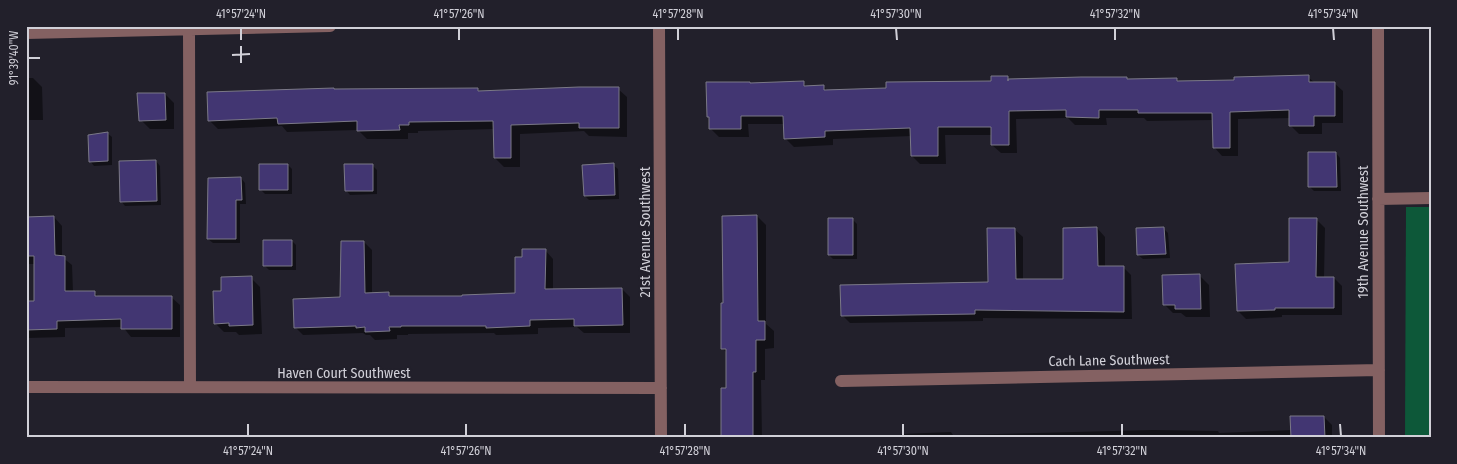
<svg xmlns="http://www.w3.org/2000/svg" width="1457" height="464" font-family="'Fira Sans Condensed',sans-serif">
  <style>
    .green { fill: #0d5839 }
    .shadow { fill: #0007 }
    .building { fill: #423672; stroke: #7b7987 }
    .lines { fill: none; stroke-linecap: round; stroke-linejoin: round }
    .minor { stroke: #846162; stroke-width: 12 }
    .ticks { fill: none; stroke: #d1d0d8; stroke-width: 2 }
    .labels { text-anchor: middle; stroke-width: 4; stroke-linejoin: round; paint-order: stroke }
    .street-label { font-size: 14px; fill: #d1d0d8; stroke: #22202b }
    .neatline { fill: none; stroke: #d1d0d8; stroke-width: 2 }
    .ticks-label { font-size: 12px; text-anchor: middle; fill: #d1d0d8 }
  </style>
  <rect width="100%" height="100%" fill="#22202b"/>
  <path class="green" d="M1406 207H1431V438H1405Z"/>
  <path class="shadow" d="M1007 77 1011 80 1177 79 1180 82 1236 81 1308 77 1315 83H1334L1343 91V123H1322V134H1299L1291 126 1290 118 1238 119V156H1222L1214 147 1213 120 1147 121 1144 118H1106L1107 125H1075L1068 118 1016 119 1017 153H1001L992 145V135H945L946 164H920L912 156V136L833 139V145L794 147 785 138V124H748L749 137H719L710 128 749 83H803L808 87 823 86 828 91 992 82Z
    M26 78H33L42 87 43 120H26Z
    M477 89 480 92 618 89 627 97V137L589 136 584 131 520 134V167H504L495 158 494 129 418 131V133H408V139H367L358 130 287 132 282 126 218 129 209 120 334 90Z
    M165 94 174 103V129H150L141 120Z
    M107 133 112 137V165L94 166 90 161Z
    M1336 153 1340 158 1341 191H1314L1309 186Z
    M156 161 160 166 161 205 125 206 121 201Z
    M288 165 292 169V194H265L261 190Z
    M372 165 377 170V194L350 195 346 190Z
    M613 165 618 169 619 199 589 200 585 196Z
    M241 178 245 183 246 204H240V243H213L208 239Z
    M757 216 766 225V324L774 331V348L765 349V380H761L762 438H722L727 389V353L723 349 724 305Z
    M54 217 62 226V257L72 265 73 292H94L99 297H171L180 305V337H131L123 327 65 328V337L28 338 26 336V302H35V264H29L26 261V218Z
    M1316 219 1325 228 1324 278H1334L1342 286V315H1282V317L1246 319 1238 311 1290 263Z
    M853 220 857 224V259H833L829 255Z
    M1097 228 1105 237V267H1123L1131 275 1132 319 983 318V321L850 323 842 315 990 283 1014 229 1023 237V280H1065Z
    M1164 229 1168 233 1170 258 1143 259 1138 255Z
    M292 241 296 245V270H269L265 266Z
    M364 242 372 250V294H389L392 297H464L516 294 523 259 545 250 553 259V290L622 289 630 297V333H584L577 327 538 328V334L496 335 494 333 408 334V335H397V339L375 340 370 335H366L363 333 303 335 295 327 342 298Z
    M1200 276 1209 285 1210 317H1186L1181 313H1173L1164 304Z
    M251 278 260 287 262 334 239 335 236 332H224L215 323 223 292Z
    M1324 417 1332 425V438H901V434L951 432 953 435 1153 430 1218 431 1219 433 1292 430Z"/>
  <path class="building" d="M1309 75V82H1335V116H1314V126H1289V110L1230 112V148H1213L1212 113H1138V110H1099V118L1066 117V110L1009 111V145H991V127H938V156H911L910 128 825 131V137L784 139 783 116H741V129H709V117H707L706 82H750V83L804 81V86L824 85V90L886 88V82L991 81V76H1008V81V79L1081 77H1127V79L1177 78V81L1234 80V77Z
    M579 87H619V128H579V123L511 125V158H494L493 121 409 122V125H399L400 130 357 131V121L278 124 277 118 208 121 207 92 334 88V89L478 88V91Z
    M137 93H165L166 120 139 121Z
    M108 132V161L89 162 88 135Z
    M1308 152H1336L1337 187H1308Z
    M156 160 157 201 120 202 119 161Z
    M614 163 615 195 584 196 582 165Z
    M259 164H288V190H259Z
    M344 164H373V191H345Z
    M241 177 242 200H236V239H207L208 178Z
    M757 215 758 321H765V340H756V372H753V438H721V388H726V349H721V303H723L722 216Z
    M54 216 55 255 65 256V291H95V296H172V329H121V319L57 321V329L26 330V301H34V256H26V217Z
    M828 218H853V255H828Z
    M1289 218H1317L1316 277H1334V308H1275V310L1237 311 1235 264 1289 262Z
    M1097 227 1098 266H1124V312L975 310V314L841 316 840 285 988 282 987 228H1015L1016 279H1063V228Z
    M1164 227 1166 254 1137 255 1136 228Z
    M263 240H292V266H263Z
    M341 241H364L365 293 389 292V296H462V295L515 293V257H522V249H546L545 289 622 288 623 325 574 326V319L530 320V326L486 328V326H401V327H389L390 331 365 332V327L356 328V326L294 328 293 299 340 297Z
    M1200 274 1201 309H1175V305H1163L1162 275Z
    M252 276 253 325 229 326V323L214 324 213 291H221V277Z
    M1290 416H1324L1325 438H1291Z"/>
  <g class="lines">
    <path class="minor" d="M659 26 661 438
      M1378 26 1379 438
      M189 29 190 387
      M26 33 330 26
      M1378 199 1431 198
      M841 381 1379 370
      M26 387 661 388"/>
  </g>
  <path class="ticks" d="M241 28V40M459 28V40M678 28V40M896 28 897 40M1115 28V40M1333 28 1334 40M241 46V63M232 55 250 54M28 58H40M248 424V436M466 424V436M685 424V436M903 424V436M1122 424V436M1340 424 1341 436"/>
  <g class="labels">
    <g class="street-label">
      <text transform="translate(645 232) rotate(-90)" y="5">21st Avenue Southwest</text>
      <text transform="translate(1363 232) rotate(-90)" y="5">19th Avenue Southwest</text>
      <text transform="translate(1109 360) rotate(-1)" y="5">Cach Lane Southwest</text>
      <text x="344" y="378">Haven Court Southwest</text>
    </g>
  </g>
  <rect width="1457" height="464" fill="none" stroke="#22202b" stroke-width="55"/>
  <rect x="28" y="28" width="1402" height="408" class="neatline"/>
  <g class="ticks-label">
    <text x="241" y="18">41°57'24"N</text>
    <text x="459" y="18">41°57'26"N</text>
    <text x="678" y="18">41°57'28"N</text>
    <text x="896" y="18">41°57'30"N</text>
    <text x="1115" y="18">41°57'32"N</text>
    <text x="1333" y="18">41°57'34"N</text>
    <text transform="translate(14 58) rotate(-90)" y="4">91°39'40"W</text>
    <text x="248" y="455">41°57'24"N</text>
    <text x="466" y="455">41°57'26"N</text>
    <text x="685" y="455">41°57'28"N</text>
    <text x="903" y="455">41°57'30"N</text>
    <text x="1122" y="455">41°57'32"N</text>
    <text x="1341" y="455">41°57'34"N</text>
  </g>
</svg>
